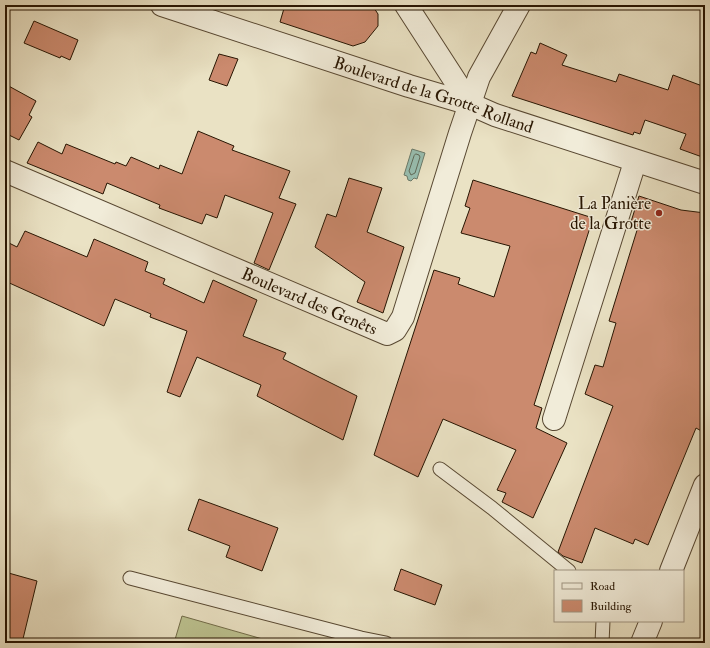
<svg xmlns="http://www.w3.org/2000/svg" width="710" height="648" font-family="'IM FELL Double Pica',serif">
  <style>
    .green { fill: #bcc290; stroke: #726c49 }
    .water { fill: #98beb0; stroke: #6b7a6a }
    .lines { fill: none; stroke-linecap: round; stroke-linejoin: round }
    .shore { stroke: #606a59; stroke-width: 1 }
    .building { fill: #cb8a6e; stroke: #271502 }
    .service-casing { stroke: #584832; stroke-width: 15 }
    .minor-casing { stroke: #584832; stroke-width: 24 }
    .service { stroke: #f1ecd9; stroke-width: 13 }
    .minor { stroke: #f1ecd9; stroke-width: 22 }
    .poi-dot { fill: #8f2418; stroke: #f1ecd9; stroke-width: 1.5 }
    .labels { text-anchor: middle; stroke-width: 3; stroke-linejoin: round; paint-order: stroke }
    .street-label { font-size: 17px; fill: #271502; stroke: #f1ecd9 }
    .poi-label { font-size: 17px; fill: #271502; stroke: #f1ecd9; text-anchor: end }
  </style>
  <rect width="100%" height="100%" fill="#eae2c4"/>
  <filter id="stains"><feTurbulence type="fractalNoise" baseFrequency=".005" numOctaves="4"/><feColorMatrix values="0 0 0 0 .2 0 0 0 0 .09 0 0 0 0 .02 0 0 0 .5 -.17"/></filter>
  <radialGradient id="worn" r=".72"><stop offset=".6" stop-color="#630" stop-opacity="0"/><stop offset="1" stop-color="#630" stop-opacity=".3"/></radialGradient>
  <path class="green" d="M182 616 273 642 275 643H174Z"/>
  <path class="water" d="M412 149 425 153 417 179 414 178 411 181 408 180 407 176 404 175Z"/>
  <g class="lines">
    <path class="shore" d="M416 154 419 155 420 157 415 173 411 175 409 171 414 156Z"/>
  </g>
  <path class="building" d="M285 5H372L378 14V26L365 42 353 46 280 22Z
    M34 21 78 40 70 60 61 56 60 58 24 43Z
    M540 43 567 55 562 65 616 82 619 74 668 90 673 75 705 87V158L680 149 686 134 645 120 640 134 634 132 633 135 512 96 531 52 536 54Z
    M219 54 238 59 227 86 209 80Z
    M5 84 36 101 29 115 32 117 19 140 5 133Z
    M198 131 234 146 232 150 290 171 279 198 296 204 269 270 254 263 273 213 225 195 217 218 206 214 202 224 159 208 160 205 107 183 103 194 27 163 38 142 62 154 66 144 115 164 116 162 126 166 131 157 159 169 160 165 182 174Z
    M349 178 382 188 367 232 404 247 383 313 357 302 365 282 315 247 327 214 336 217Z
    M473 180 593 218 534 405 542 408 536 428 567 443 533 518 502 502 506 493 497 490 516 450 443 419 418 477 374 455 434 270 460 278 458 284 494 297 510 246 461 233 470 208 465 206Z
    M639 196 681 210 705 213V433L696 428 648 545 635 539 633 544 595 528 582 563 563 556 558 552 613 406 585 394 595 365 603 367 616 323 609 321 638 227 630 225Z
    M25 231 87 257 94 239 148 262 145 271 165 279 163 284 204 303 213 280 257 300 243 336 286 353 283 359 357 396 343 440 257 396 261 385 197 357 180 397 167 392 187 331 150 317 151 314 115 299 104 326 5 281V241L17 247Z
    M199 499 278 528 262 571 226 557 230 546 188 530Z
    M401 569 442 585 435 605 394 590Z
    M5 572 37 581 22 643H5Z"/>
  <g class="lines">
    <defs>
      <path id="service" d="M440 469 492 508 569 571
        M130 578 361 638 386 643
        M602 643 603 621"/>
      <g id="minor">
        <path id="s1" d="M162 5 409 86 470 104 495 115 705 183"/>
        <path d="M406 5 470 104"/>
        <path id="s2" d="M5 171 387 334 395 330 403 317 460 133 479 77 519 5"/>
        <path d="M554 419 635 162"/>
        <path d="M671 571 705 485"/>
        <path d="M642 643 651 621"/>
      </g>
    </defs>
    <use href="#service" class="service-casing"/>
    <use href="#minor" class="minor-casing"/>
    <use href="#service" class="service"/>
    <use href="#minor" class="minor"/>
  </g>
  <circle class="poi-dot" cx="659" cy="213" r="4"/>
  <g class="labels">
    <g class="street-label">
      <text dy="6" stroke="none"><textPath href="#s1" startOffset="286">Boulevard de la Grotte Rolland</textPath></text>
      <text dy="6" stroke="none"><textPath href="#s2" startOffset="331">Boulevard des Genêts</textPath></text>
    </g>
    <g class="poi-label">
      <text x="651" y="209">La Panière<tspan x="651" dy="20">de la Grotte</tspan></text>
    </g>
  </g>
  <rect width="710" height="648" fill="none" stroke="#eae2c4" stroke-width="20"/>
  <rect x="6" y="6" width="698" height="636" fill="none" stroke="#271502" stroke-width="2"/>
  <rect x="10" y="10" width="690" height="628" fill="none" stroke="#271502"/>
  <rect x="554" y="570" width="130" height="52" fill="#f1ecd9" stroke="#a09683"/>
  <rect x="562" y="583" width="20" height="6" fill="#f1ecd9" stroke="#a09683"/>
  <text x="590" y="590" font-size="12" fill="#271502">Road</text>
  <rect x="562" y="600" width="20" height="12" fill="#cb8a6e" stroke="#a09683"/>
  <text x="590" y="610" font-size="12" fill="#271502">Building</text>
  <rect width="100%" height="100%" filter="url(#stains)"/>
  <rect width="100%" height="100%" fill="url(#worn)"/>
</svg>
